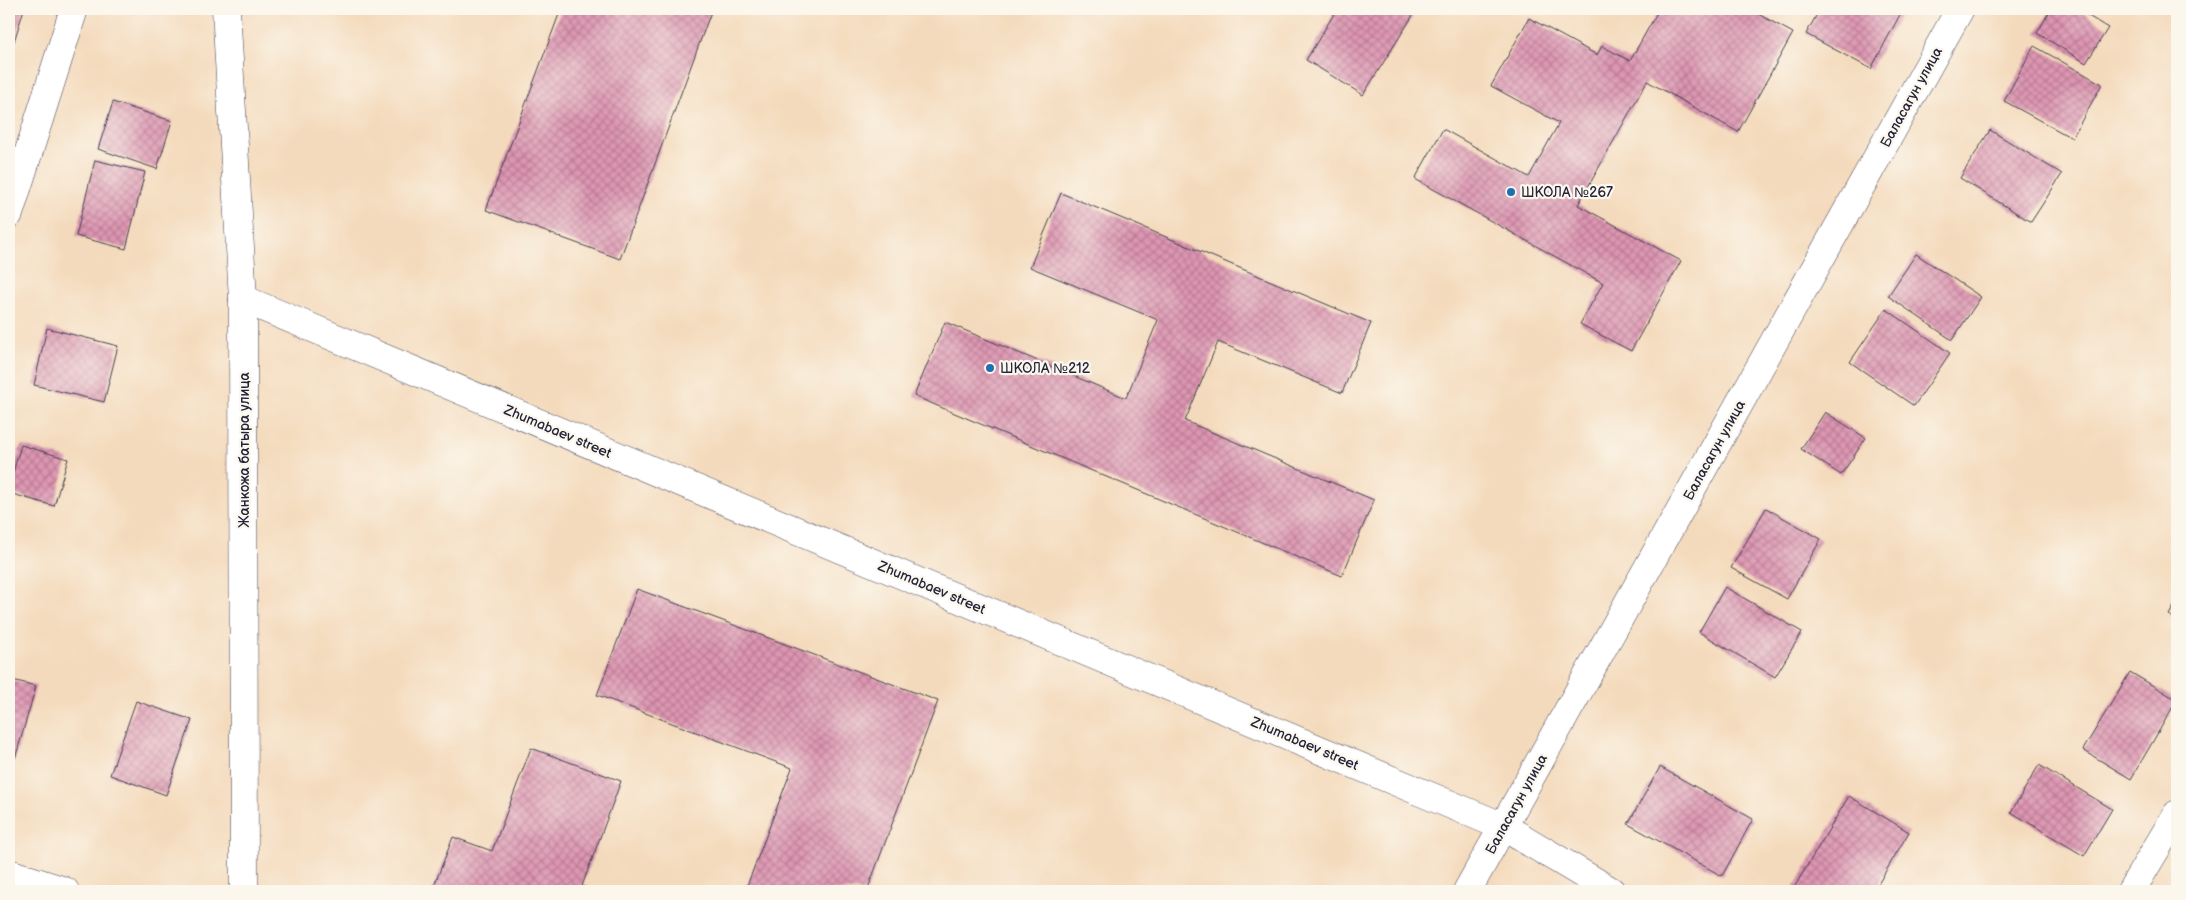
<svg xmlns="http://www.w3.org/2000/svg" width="2186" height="900" font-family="'Balsamiq Sans',sans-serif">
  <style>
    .building { fill: url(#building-cross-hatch) }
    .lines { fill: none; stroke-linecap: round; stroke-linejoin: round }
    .minor-casing { stroke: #423e4e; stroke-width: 29 }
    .tertiary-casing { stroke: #423e4e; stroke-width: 29 }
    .minor { stroke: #fff; stroke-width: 28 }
    .tertiary { stroke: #fff; stroke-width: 28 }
    .poi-dot { fill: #1f6fb2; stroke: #fbf7ec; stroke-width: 2 }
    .labels { text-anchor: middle; stroke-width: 4.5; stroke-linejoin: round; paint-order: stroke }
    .street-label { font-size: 14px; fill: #22223b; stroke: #fbf7ec }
    .poi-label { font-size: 14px; fill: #22223b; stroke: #fbf7ec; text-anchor: start }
  </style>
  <defs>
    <pattern id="building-cross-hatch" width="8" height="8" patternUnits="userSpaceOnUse" patternTransform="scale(1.25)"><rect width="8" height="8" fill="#de96b2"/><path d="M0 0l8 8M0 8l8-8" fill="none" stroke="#b47a92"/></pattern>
  </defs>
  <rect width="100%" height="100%" fill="#fbf7ec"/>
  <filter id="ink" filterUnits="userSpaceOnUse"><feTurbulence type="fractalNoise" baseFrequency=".02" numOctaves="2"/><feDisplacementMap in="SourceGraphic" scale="10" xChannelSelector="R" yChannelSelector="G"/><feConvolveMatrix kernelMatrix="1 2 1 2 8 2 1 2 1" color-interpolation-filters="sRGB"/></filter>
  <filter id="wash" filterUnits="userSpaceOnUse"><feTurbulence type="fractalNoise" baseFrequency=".0096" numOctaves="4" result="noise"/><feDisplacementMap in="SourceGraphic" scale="20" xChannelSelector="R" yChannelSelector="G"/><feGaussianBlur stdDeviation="1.12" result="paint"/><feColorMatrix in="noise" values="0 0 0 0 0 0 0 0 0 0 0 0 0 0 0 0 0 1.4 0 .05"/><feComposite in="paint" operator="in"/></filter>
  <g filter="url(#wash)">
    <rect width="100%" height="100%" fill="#f4dabc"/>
    <g id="blocks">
      <path class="building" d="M9 9H24L9 58Z
        M561 9H712L620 259 486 210Z
        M1337 9H1417L1363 95 1306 60Z
        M1659 9H1749L1793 33 1738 132 1647 81 1578 205 1681 261 1631 351 1580 324 1603 283 1415 179 1443 129 1529 177 1559 123 1491 86 1529 18 1597 55 1602 46 1630 61Z
        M1820 9H1903L1871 69 1806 34Z
        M2051 9H2077L2108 28 2086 63 2037 33Z
        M2034 46 2102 84 2072 138 2004 101Z
        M113 102 172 121 157 169 98 149Z
        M1990 130 2062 174 2031 222 1960 178Z
        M95 160 145 172 126 249 76 236Z
        M1061 193 1371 323 1342 393 1218 342 1185 421 1374 500 1342 576 914 396 945 322 1126 398 1158 320 1030 267Z
        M1916 254 1981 297 1952 340 1888 296Z
        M1886 309 1950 353 1914 406 1850 362Z
        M47 328 118 346 104 402 34 385Z
        M1825 412 1866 438 1841 475 1801 449Z
        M21 445 68 459 54 506 9 493V486Z
        M1766 508 1821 539 1787 599 1731 568Z
        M1725 587 1802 632 1775 677 1699 632Z
        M637 589 938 701 867 891H745L792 768 597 695Z
        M2177 601V620L2169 615Z
        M2130 672 2177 700 2131 779 2083 750Z
        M9 679 36 686 15 759 9 757Z
        M136 701 192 720 166 795 110 775Z
        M531 748 621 781 582 886 596 891H432L453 837 492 851Z
        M2039 765 2112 809 2084 856 2011 812Z
        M1660 767 1753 819 1722 876 1628 824Z
        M1849 796 1909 832 1874 891H1792Z"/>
    </g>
  </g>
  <g filter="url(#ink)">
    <use href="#blocks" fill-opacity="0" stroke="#423e4e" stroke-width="1"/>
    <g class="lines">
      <defs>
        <path id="minor" d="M9 214 74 9
          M243 299 1504 827 1611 891
          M9 873 65 891
          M1467 891 1960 9
          M2131 891 2177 814"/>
        <path id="tertiary" d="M226 9 243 299 244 891"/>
      </defs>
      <use href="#minor" class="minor-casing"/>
      <use href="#tertiary" class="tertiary-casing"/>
      <use href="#minor" class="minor"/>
      <use href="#tertiary" class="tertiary"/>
    </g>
  </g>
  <g class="poi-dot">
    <circle cx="1511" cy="192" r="5"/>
    <circle cx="990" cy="368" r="5"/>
  </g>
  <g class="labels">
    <g class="street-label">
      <text transform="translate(1911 97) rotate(-61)" y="5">Баласагун улица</text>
      <text transform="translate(558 431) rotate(23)" y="5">Zhumabaev street</text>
      <text transform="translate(244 450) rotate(-90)" y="5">Жанкожа батыра улица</text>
      <text transform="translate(1714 450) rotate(-61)" y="5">Баласагун улица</text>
      <text transform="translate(932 587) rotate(23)" y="5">Zhumabaev street</text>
      <text transform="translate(1305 743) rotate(23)" y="5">Zhumabaev street</text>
      <text transform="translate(1516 804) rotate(-61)" y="5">Баласагун улица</text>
    </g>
    <g class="poi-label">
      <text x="1521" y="197">ШКОЛА №267</text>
      <text x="1000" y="373">ШКОЛА №212</text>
    </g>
  </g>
  <rect width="2186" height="900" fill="none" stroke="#fbf7ec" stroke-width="30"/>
</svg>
